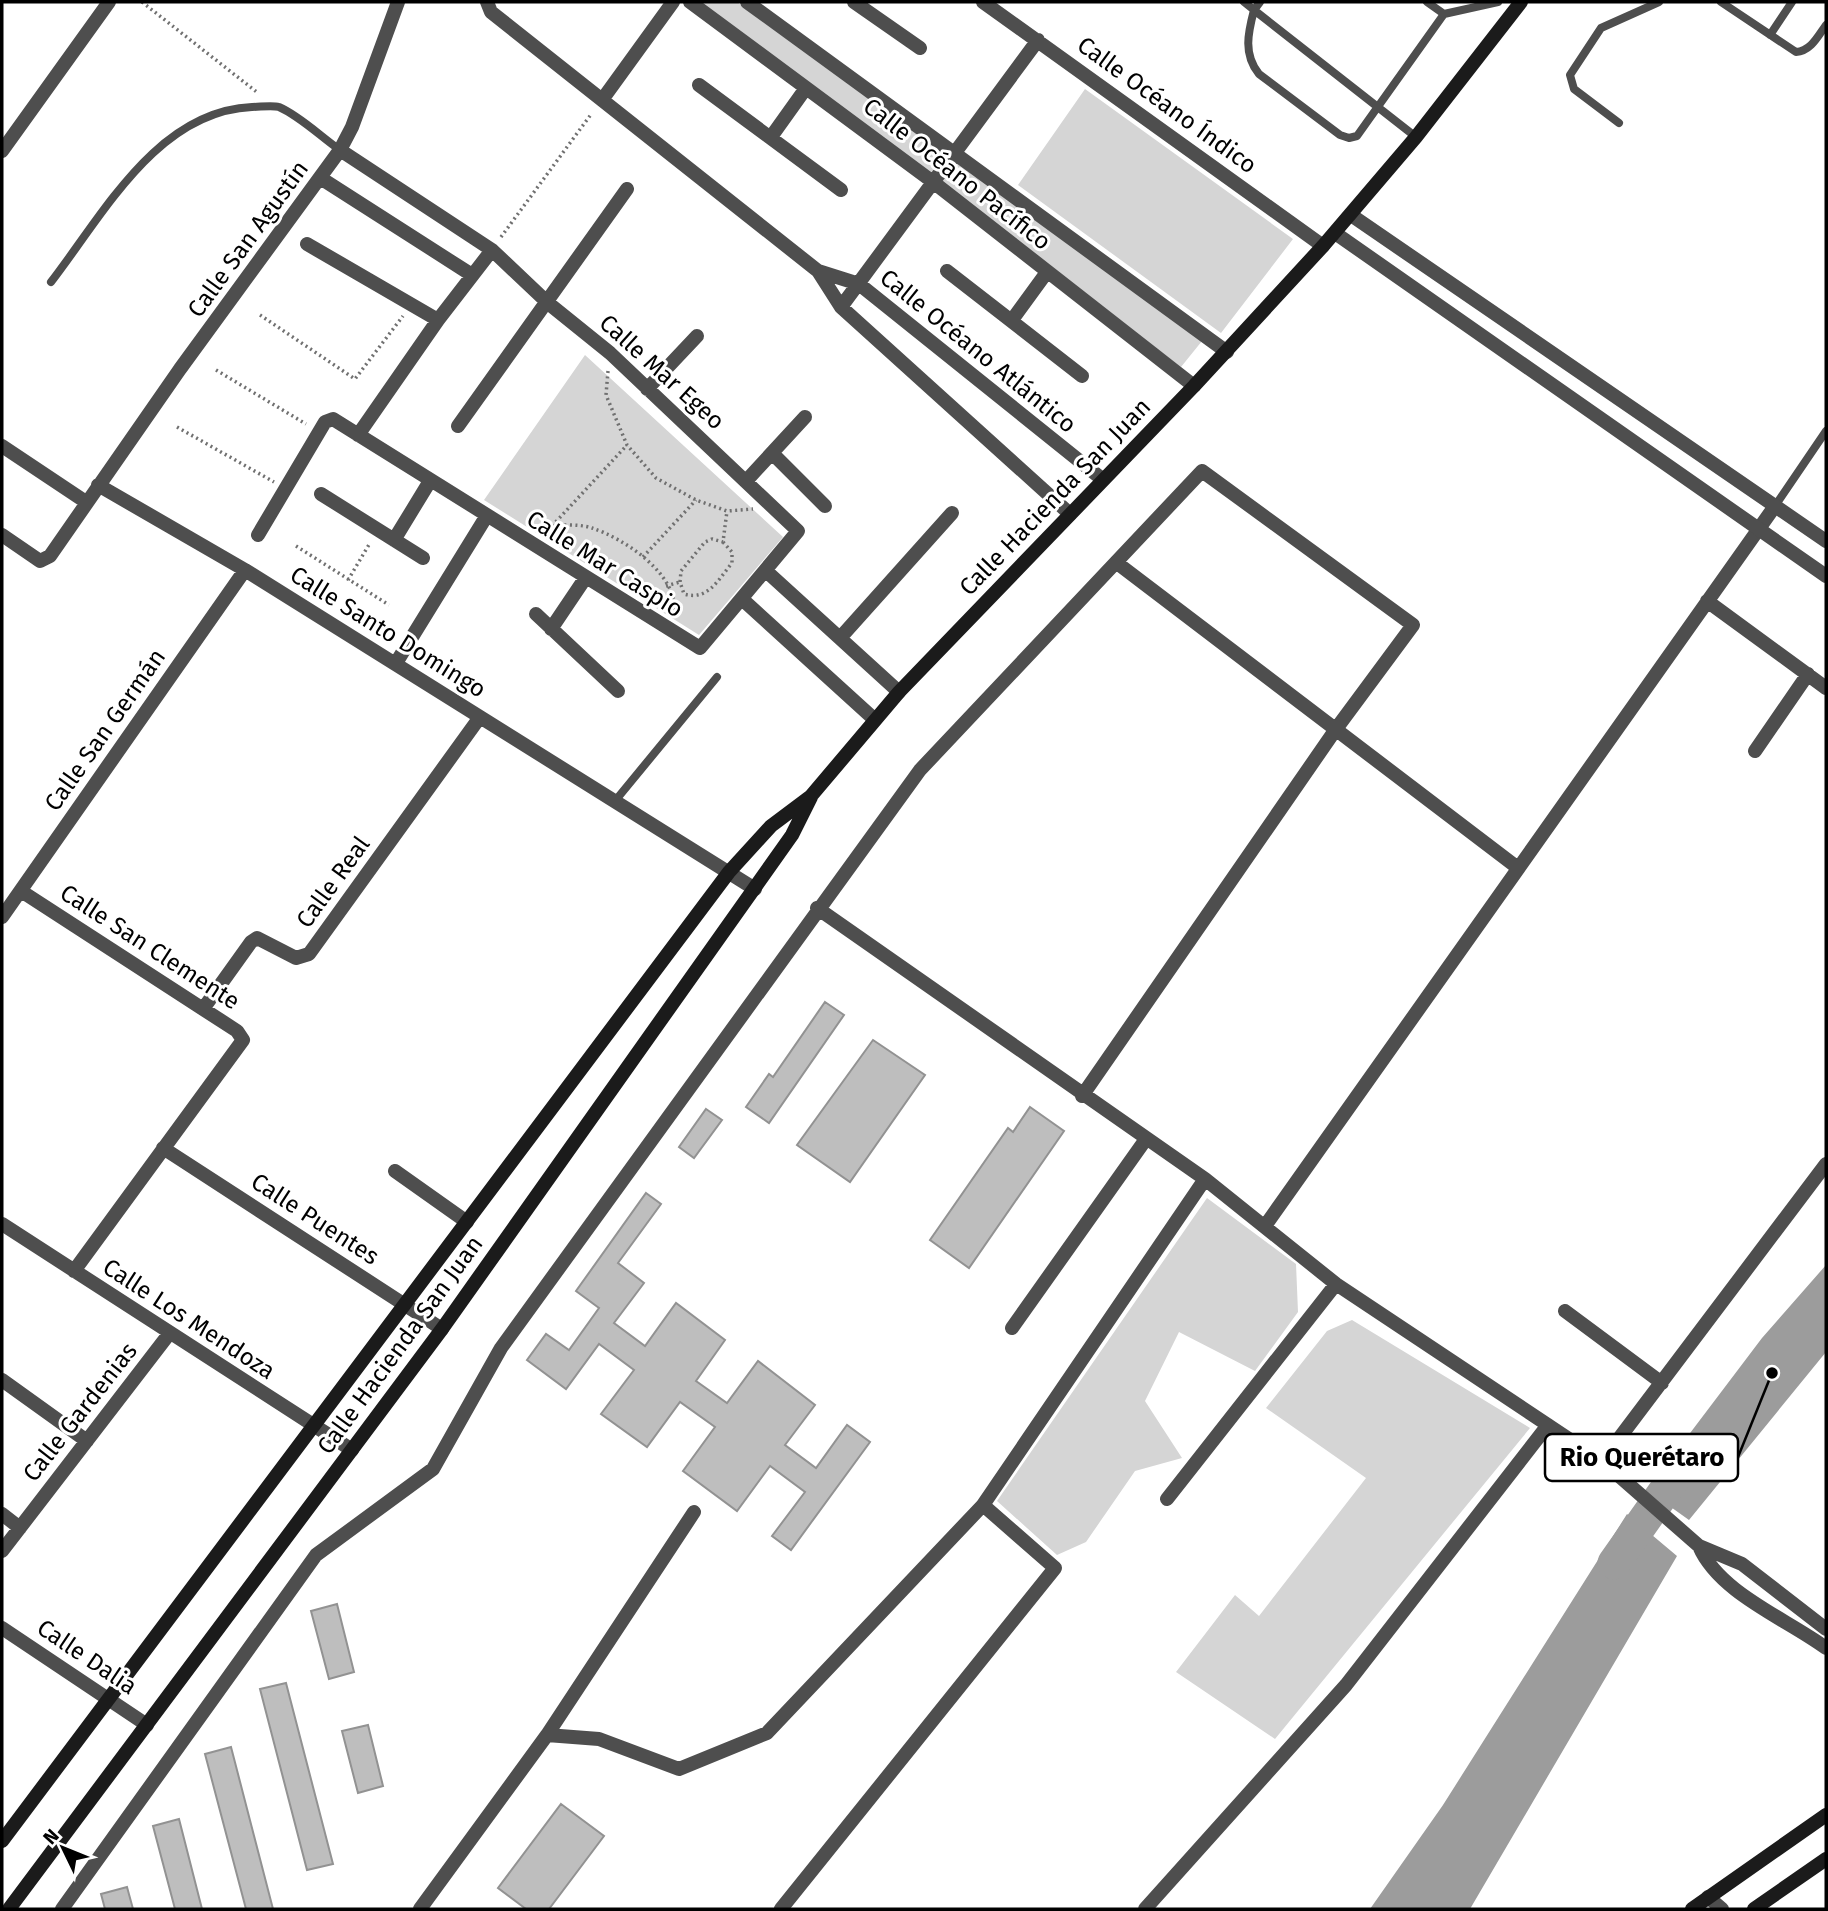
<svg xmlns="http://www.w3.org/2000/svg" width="1828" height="1911" font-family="'Fira Sans',sans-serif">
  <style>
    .green { fill: #d5d5d5 }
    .water { fill: #9c9c9c }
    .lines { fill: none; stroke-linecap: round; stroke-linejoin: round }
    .river { stroke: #9c9c9c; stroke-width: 33 }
    .building { fill: #bebebe; stroke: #929292; stroke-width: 2 }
    .path { stroke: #707070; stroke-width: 3.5; stroke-dasharray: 2 3.5; stroke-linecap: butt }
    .service { stroke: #4e4e4e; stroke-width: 8 }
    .minor { stroke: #4e4e4e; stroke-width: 14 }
    .tertiary { stroke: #4e4e4e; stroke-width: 14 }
    .secondary { stroke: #1b1b1b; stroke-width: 14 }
    .labels { text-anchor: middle; stroke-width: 6; stroke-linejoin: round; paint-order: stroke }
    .street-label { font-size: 24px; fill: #000; stroke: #fff }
    .leader { fill: none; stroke: #000; stroke-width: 2.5 }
    .callout-dot { fill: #000; stroke: #fff; stroke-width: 2.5 }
    .callout { fill: #fff; stroke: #000; stroke-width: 2.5 }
    .callout-label { font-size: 26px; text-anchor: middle; font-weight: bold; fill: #000 }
  </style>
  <rect width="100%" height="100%" fill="#fff"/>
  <path class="green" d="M698 2H737L956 156 1202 341 1181 367Z
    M1085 89 1293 239 1221 333 1018 185Z
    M585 355 783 537 699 635 484 500Z
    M1207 1198 1296 1264 1298 1312 1255 1371 1179 1332 1145 1401 1182 1458 1135 1471 1086 1542 1057 1555 997 1501Z
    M1352 1320 1530 1428 1275 1739 1176 1672 1235 1595 1259 1616 1366 1478 1266 1408 1327 1331Z"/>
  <path class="water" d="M1826 1265V1352L1689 1520 1647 1490 1762 1338Z
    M1627 1514 1677 1556 1470 1909H1370L1443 1805Z"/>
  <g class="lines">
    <path class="river" d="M1614 1563 1686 1461"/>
  </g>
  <path class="building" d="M825 1002 844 1015 769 1123 746 1107 769 1074 773 1077Z
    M873 1040 925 1075 850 1182 797 1145Z
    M1030 1107 1064 1131 969 1268 930 1240 1008 1128 1013 1132Z
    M706 1109 722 1120 694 1158 679 1147Z
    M646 1193 661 1204 618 1263 644 1283 614 1323 645 1346 676 1303 725 1340 696 1381 727 1403 758 1361 815 1405 785 1445 816 1468 847 1425 870 1442 791 1550 772 1536 805 1492 770 1466 737 1511 683 1471 715 1427 680 1402 647 1447 601 1414 634 1370 599 1344 566 1389 527 1360 546 1334 569 1350 599 1308 576 1291Z
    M337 1604 354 1672 329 1679 311 1611Z
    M286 1683 333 1864 307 1870 260 1689Z
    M368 1725 383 1786 358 1793 342 1731Z
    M231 1747 273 1909H246L205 1754Z
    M561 1804 604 1836 549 1909H526L498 1888Z
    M179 1819 202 1909H175L153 1826Z
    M127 1887 133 1909H105L101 1894Z"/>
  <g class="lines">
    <path class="path" d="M142 2 258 93
      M501 237 592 113
      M260 315 355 379 403 316
      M216 370 306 424
      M608 371 606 395 627 445 656 478 696 500 727 511 753 509
      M177 427 274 482
      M552 526 627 445
      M537 528C551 525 578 523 592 528 623 538 679 574 674 613
      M723 542 732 552V563C718 580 708 601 684 594L680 582 681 571 705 542 712 539 723 542 727 511
      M296 546 389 605
      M643 557 696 500
      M348 580 370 543
      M666 586 680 582"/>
    <path class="service" d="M1244 2 1254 10 1260 2
      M1427 2 1444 14 1498 2
      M1721 2 1796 52C1811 51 1818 36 1826 25
      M1770 35 1792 2
      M1619 123 1574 89 1570 75 1601 28 1659 2
      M1416 137 1254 10C1248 33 1243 54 1259 74L1340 135 1349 138 1357 136 1444 14
      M51 282C103 215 157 111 252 107 260 107 272 105 279 107 300 116 321 137 340 150
      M1775 506 1826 431
      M615 801 717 677"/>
    <path class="minor" d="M487 2 491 12 818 271 841 307 1070 514
      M690 2 933 182 1194 386
      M747 2 1227 352
      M854 2 920 48
      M983 2 1323 246
      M699 85 841 190
      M602 100 673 2
      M771 137 806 88
      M2 151 109 2
      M322 179 472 275
      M307 244 438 320
      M818 271 859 284 1102 479
      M947 271 1082 376
      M841 307 1038 40
      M1012 320 1047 272
      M647 389 697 336
      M458 426 627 189
      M358 435 438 320 492 250
      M2 446 86 502
      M772 453 825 506
      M747 480 805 417
      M98 485 245 570 755 889
      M321 494 423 558
      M2 535 40 561 50 556 180 369 340 150 352 127 398 2
      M258 535 325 422 333 419 700 648 798 531 610 353 548 303 492 250 340 150
      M394 540 430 481
      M1117 563 1518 868
      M766 571 899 692
      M742 599 874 719
      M1707 601 1826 688
      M536 614 618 691
      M551 629 586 577
      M840 638 952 513
      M396 663 486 517
      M1755 751 1808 674
      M21 891 237 1031 243 1040 74 1271
      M817 908 1205 1179 1336 1284 1602 1461 1699 1546C1719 1593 1787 1619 1826 1648
      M2 917 245 570
      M203 1009 251 942 257 938 296 958 309 954 480 717
      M163 1148 442 1329
      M395 1171 467 1222
      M2 1224 352 1450
      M1265 1226 1775 506
      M1565 1311 1662 1383
      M1012 1328 1146 1139
      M2 1380 87 1441
      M1602 1461 1826 1164
      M1167 1499 1336 1284
      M2 1514 20 1528
      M1699 1546 1742 1564 1826 1629
      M2 1551 169 1334
      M2 1628 147 1725
      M547 1735 599 1739 679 1769 767 1733 983 1505 1205 1179
      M62 1909 316 1555 433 1469 501 1348 920 770 1202 471 1413 625 1336 729 1082 1096
      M420 1909 547 1735 694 1512
      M781 1909 1055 1568 983 1505
      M1145 1909 1346 1685 1548 1425"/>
    <path class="tertiary" d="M1351 215 1826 541
      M1335 233 1826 576
      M1708 1897 1722 1909"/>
    <path class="secondary" d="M2 1841 729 872 771 826 811 796 899 692 1194 386 1323 246 1416 137 1521 2
      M9 1909 442 1329 792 835 811 797
      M1692 1909 1826 1815
      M1754 1909 1826 1859"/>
  </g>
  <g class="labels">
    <g class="street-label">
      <text transform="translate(1167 105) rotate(36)" y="8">Calle Océano Índico</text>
      <text transform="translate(957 174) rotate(38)" y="8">Calle Océano Pacífico</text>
      <text transform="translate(248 239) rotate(-54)" y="8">Calle San Agustín</text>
      <text transform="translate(978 351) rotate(39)" y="8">Calle Océano Atlántico</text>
      <text transform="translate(662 372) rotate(42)" y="8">Calle Mar Egeo</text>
      <text transform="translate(1055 497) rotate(-46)" y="8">Calle Hacienda San Juan</text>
      <text transform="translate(605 564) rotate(32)" y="8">Calle Mar Caspio</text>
      <text transform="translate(388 632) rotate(32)" y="8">Calle Santo Domingo</text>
      <text transform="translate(105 730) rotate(-55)" y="8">Calle San Germán</text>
      <text transform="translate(333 882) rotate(-54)" y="8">Calle Real</text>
      <text transform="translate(150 947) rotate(33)" y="8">Calle San Clemente</text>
      <text transform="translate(315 1219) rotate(33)" y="8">Calle Puentes</text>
      <text transform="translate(189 1319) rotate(33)" y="8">Calle Los Mendoza</text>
      <text transform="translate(400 1345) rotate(-54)" y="8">Calle Hacienda San Juan</text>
      <text transform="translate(80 1412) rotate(-52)" y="8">Calle Gardenias</text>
      <text transform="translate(87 1657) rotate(34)" y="8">Calle Dalia</text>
    </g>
  </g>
  <path class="leader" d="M1772 1373L1738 1457"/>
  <circle class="callout-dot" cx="1772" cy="1373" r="7"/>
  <rect class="callout" x="1545" y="1434" width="193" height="47" rx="7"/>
  <g class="callout-label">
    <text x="1642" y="1466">Rio Querétaro</text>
  </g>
  <rect width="1828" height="1911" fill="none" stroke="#000000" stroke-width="7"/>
  <g transform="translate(63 1848) rotate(313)" stroke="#ffffff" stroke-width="5" paint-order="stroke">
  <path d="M0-5L12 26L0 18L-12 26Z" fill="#000000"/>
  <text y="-10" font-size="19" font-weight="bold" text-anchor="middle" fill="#000000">N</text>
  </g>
</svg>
